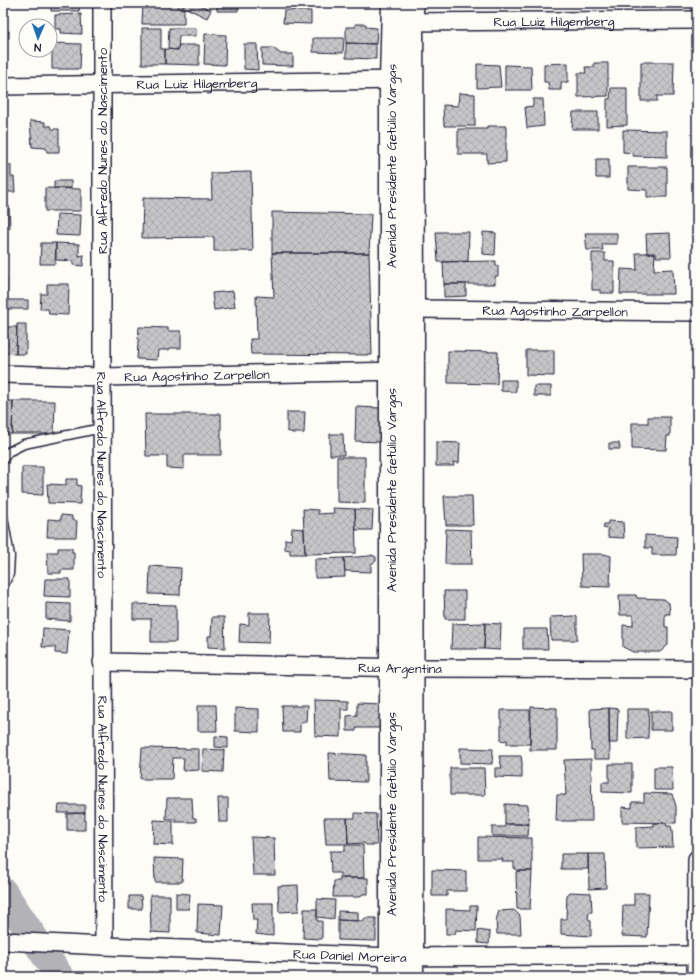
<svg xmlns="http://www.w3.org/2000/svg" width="700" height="980" font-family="'Architects Daughter',sans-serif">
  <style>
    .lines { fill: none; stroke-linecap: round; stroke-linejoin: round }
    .river { stroke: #b2b2b7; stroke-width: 29 }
    .building { fill: url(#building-cross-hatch); stroke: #22223b }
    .lane-casing { stroke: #22223b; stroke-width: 11 }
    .street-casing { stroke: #22223b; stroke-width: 20 }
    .secondary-casing { stroke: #22223b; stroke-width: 25 }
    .lane { stroke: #fdfcf7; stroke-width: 8 }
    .street { stroke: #fdfcf7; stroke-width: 17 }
    .secondary { stroke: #fdfcf7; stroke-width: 22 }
    .labels { text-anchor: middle; stroke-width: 4; stroke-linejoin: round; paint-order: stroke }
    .street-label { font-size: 13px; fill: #22223b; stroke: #fdfcf7 }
  </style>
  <defs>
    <pattern id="building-cross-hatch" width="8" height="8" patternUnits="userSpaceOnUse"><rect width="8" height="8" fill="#c6c6c8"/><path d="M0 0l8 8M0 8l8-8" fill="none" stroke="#aaaaad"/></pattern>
  </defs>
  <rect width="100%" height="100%" fill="#fdfcf7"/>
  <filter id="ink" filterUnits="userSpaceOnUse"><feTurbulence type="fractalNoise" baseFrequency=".025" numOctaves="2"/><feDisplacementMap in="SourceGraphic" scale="8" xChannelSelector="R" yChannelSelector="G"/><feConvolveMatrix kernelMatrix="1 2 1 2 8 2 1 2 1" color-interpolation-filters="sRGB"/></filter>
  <g filter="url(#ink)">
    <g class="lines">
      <path class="river" d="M3 892 60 977"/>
    </g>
    <path class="building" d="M51 3H80L79 11H51Z
      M143 3H179V8H184V24H142Z
      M181 3H195L211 10 207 18 180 5Z
      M217 3H238V11H217Z
      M284 10 311 11V24L283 23Z
      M81 14 82 34 61 33V29H55V15Z
      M355 24H366V27L377 28 376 44 346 43V27H355Z
      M142 28H161V49H165V64H142Z
      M169 28H196V36H179L178 50 168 49Z
      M9 31V38L5 39 6 64H3V32Z
      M205 34 226 35 225 65 204 64Z
      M313 38H344L343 53 313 52Z
      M52 43 81 44 80 69H52Z
      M346 43 376 44V59L346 58Z
      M244 44H257L258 70 244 69Z
      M179 45H199V65L165 64V49L178 50Z
      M262 48H273L281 54H293V66L262 65Z
      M641 62H674L673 96H657V101H641Z
      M568 63V82H561V90H549L548 82H544V64Z
      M594 63H608V96L578 97V73H586L585 67H594Z
      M477 64 499 65 501 87 477 88Z
      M505 65 531 66 532 90H505Z
      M611 88H627V125L607 126V99H610Z
      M459 93 475 94V126H444L443 105 458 106Z
      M533 99H543L544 126 527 128 525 107 533 106Z
      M573 112H598V129H572Z
      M30 121 45 122V126H51L52 129H59V152H47L46 148 32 147Z
      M487 126H506V162L487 163V154H458V129H487Z
      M623 130 667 131V157L633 156V153L623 152Z
      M3 157H7V165H11V177H14L15 192H3Z
      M596 159H609V178H596Z
      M628 167H667V197H647V190L628 189Z
      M251 172 253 251H214V237L142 238 143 198 212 199 211 173Z
      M54 181H71V188H54Z
      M45 188 81 189V211H45Z
      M3 206H9L10 228H3Z
      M272 212 371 214 369 253H272Z
      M57 214 81 215 80 236 56 235Z
      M436 232H469L468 261 438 262Z
      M483 232 496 233 495 255 483 254Z
      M585 233H617V244H602L603 250H587Z
      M670 233 671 257H656V253H647L646 234Z
      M41 243H56L55 264H40Z
      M56 243 79 244V256L84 255 83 266 73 265V261L56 260Z
      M272 253H369L372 355 251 354 250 339H257L256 296 274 297Z
      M592 253H605V261H614V293H600V290H592Z
      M636 253H655L654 270 673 269 674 294H620L621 269 637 270Z
      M496 261V266H498V276H495V284H444L443 262Z
      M3 276H6L7 298H3Z
      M47 284H69L68 315 49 314 48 309H40L41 294H47Z
      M444 284H466V296L444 297Z
      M233 291 235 307 214 310 212 293Z
      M3 300H28V309H3Z
      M17 324H26V354H16Z
      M3 327H17L16 354 3 353Z
      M139 327 168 328V331H181V348H170L169 350H158L157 360 137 359Z
      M526 350H554V376L526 375Z
      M448 351 498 352 497 384 448 383Z
      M501 380H516V392L501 391Z
      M534 386H551V396H534Z
      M3 401H13L12 434H3Z
      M13 401H55L54 434H12Z
      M356 407 381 408 380 442 355 441Z
      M287 412H305L304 433H293L287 431Z
      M145 414H221V455H184V469L167 468V456H146Z
      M648 417H670V436H667L666 450 632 449V423H648Z
      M330 434H343L344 455H330Z
      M436 442 460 443 459 463 453 462 454 466H436Z
      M609 443H619L620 449H609Z
      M337 457H365V503L337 502Z
      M22 467H43V495L22 494Z
      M66 479H77V485L81 486 80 504 48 503 47 484 66 485Z
      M444 496H472L473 525H446Z
      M333 508 355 509 356 553 305 554 303 509 318 510V514L334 513Z
      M355 509 373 510 372 530H356Z
      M61 515 72 516V520L77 521 76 537H47L48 519 61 520Z
      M608 521 623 522 624 538 608 537V529L603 528 604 524H608Z
      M292 528 304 529 305 554H290V550L285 549V539L291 540Z
      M446 529 471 530 472 564H445Z
      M645 535 677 537 676 555H652V548H645Z
      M58 548H72V552H74V570H61V573H48L47 552H58Z
      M581 554H604L611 556 610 587 582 586Z
      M372 555 376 557V561L371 564V572L345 571 344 558 369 556Z
      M344 558 345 577 315 578V559Z
      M150 566 181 568 180 595 149 594Z
      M45 579H70V597L44 596Z
      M444 591H465V619H445Z
      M619 595H636L637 598 664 599 669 603 670 614H665V627H668V645L660 652H633L623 647V625L633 626V615H620Z
      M46 603 70 604V621L46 619Z
      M133 604 176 605V642H151V619H133Z
      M249 613H270L269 643 239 642 240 624 249 625Z
      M577 616V640H551L550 617Z
      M212 617H224L225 648 208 647V636H211Z
      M485 623 484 649H451L452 624Z
      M485 623 501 624 500 650 484 649Z
      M43 628 69 630 67 654 55 653V647H42Z
      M523 629H547L548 649H523Z
      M314 700 348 701V709H341V737L315 736Z
      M357 703 382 704 381 728H356V731H347V716L357 715Z
      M198 705H216L217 731H198Z
      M282 706H307L306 722H300V732H283Z
      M531 707 557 708V750H530Z
      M235 708 259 709V732L235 731Z
      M609 708 610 759H594V750H591L590 709Z
      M609 708 618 709 617 743H609Z
      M627 709H649L648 738 627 739Z
      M501 710H530V744H507V740L501 741Z
      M651 711H672V730H651Z
      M215 736 228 737V748L215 747Z
      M142 748 199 749V770L183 771 184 758H173L172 779H140Z
      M460 748 493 749 492 764 460 763Z
      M203 749 224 750 223 772 202 771Z
      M329 753 366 755V782L330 781Z
      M499 756H521L522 762V778L495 777V768H502Z
      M591 759 592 821H556L557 795H566L564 760Z
      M609 764H632V793L602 792V782H609Z
      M654 767H672L673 790H654Z
      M450 768H484L485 795H450Z
      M644 793 672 794 676 806V823L622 822V807L632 808V802H644Z
      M167 798H192L193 818H196V822H175L176 819H166Z
      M218 798H228V822H219Z
      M505 804 528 805 529 824H505Z
      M59 805H85V813H58Z
      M85 813V830H67V814Z
      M355 813 376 814 377 845H366L364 843 348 844 347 818H355Z
      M324 818H347L348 844H326Z
      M154 820 173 821V845L153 844Z
      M654 823H666L667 826H671L672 830 673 847 636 848V827L654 826Z
      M505 824H529L528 836H492V827H505Z
      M251 837 274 838 275 875H253Z
      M478 837 532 838V871H519L514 868V862H502L503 859H478Z
      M345 845H363L364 878H340V873H331L330 851H345Z
      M561 854H588V869H561Z
      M588 854H605L606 888 589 889Z
      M154 858 183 859 182 882H155Z
      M432 870 466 871V891H447V896H432Z
      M519 871H532L530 909H517L516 872Z
      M340 878H368V894H363L359 897H333L334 881H340Z
      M298 885 299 911 279 912 278 886Z
      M570 892 591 893 592 912H589L588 919 591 921V936L561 934V919H566L567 895Z
      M176 893 190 894 189 909H176Z
      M634 893H649L647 937 622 936 623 905H634Z
      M150 895H170V933L151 932Z
      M129 896H141L142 909H129Z
      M317 899 335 900 334 919 317 917Z
      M252 903H273V936L256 934 257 920H253Z
      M198 904 223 905 221 935 197 933Z
      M470 906H477L476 931 456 930 455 934H446V909L470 910Z
      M304 909H317V921H322V939L303 938Z
      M514 910 520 916 521 934H497L496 920 499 911Z
      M338 911 358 912V921L338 920Z
      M365 918H376V941L338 940V920L363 921Z
      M478 930 490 932 489 944 478 943Z"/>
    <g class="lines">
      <defs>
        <path id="lane" d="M3 460 8 452 24 444 102 428
          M3 517 10 556 9 574 3 587"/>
        <g id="street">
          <path id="s1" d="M102 3V377L104 946"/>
          <path id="s2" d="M401 22 697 20"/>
          <path id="s3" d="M3 86 403 80"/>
          <path id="s4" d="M413 309 697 312"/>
          <path id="s5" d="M3 374 102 377 403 371"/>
          <path id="s6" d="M102 662 412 668 697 669"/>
          <path id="s7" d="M3 941 104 946 391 957 696 955"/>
          <path d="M696 977 697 859"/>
        </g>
        <g id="secondary">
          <path id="s8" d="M391 977V81L393 3"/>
          <path d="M412 977 413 309 412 3"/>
        </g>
      </defs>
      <use href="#lane" class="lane-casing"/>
      <use href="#street" class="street-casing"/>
      <use href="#secondary" class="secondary-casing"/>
      <use href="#lane" class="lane"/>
      <use href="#street" class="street"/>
      <use href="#secondary" class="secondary"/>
    </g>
  </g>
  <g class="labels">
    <g class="street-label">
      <text dy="5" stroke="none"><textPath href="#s2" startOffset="153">Rua Luiz Hilgemberg</textPath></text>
      <text dy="5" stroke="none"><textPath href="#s3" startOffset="194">Rua Luiz Hilgemberg</textPath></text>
      <text transform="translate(102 151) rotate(-90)" y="5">Rua Alfredo Nunes do Nascimento</text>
      <text dy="5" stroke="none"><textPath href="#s8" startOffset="811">Avenida Presidente Getúlio Vargas</textPath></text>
      <text dy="5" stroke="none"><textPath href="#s4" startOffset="142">Rua Agostinho Zarpellon</textPath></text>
      <text dy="5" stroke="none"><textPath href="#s5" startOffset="194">Rua Agostinho Zarpellon</textPath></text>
      <text dy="5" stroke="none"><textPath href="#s1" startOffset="472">Rua Alfredo Nunes do Nascimento</textPath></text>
      <text transform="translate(391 490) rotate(-90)" y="5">Avenida Presidente Getúlio Vargas</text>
      <text dy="5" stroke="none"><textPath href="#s6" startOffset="298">Rua Argentina</textPath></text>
      <text dy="5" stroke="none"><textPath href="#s1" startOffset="796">Rua Alfredo Nunes do Nascimento</textPath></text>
      <text transform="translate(391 814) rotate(-90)" y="5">Avenida Presidente Getúlio Vargas</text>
      <text dy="5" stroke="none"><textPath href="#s7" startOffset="347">Rua Daniel Moreira</textPath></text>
    </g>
  </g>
  <rect width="700" height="980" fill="none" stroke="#fdfcf7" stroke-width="16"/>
  <rect x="8" y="8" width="684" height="964" fill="none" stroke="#22223b" stroke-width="1.5" filter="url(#ink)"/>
  <g transform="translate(38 38) rotate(182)"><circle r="19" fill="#fdfcf7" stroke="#a5a5ac"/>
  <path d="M0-3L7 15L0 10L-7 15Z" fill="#1f6fb2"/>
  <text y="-6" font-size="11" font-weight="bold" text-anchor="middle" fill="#22223b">N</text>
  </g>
</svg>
